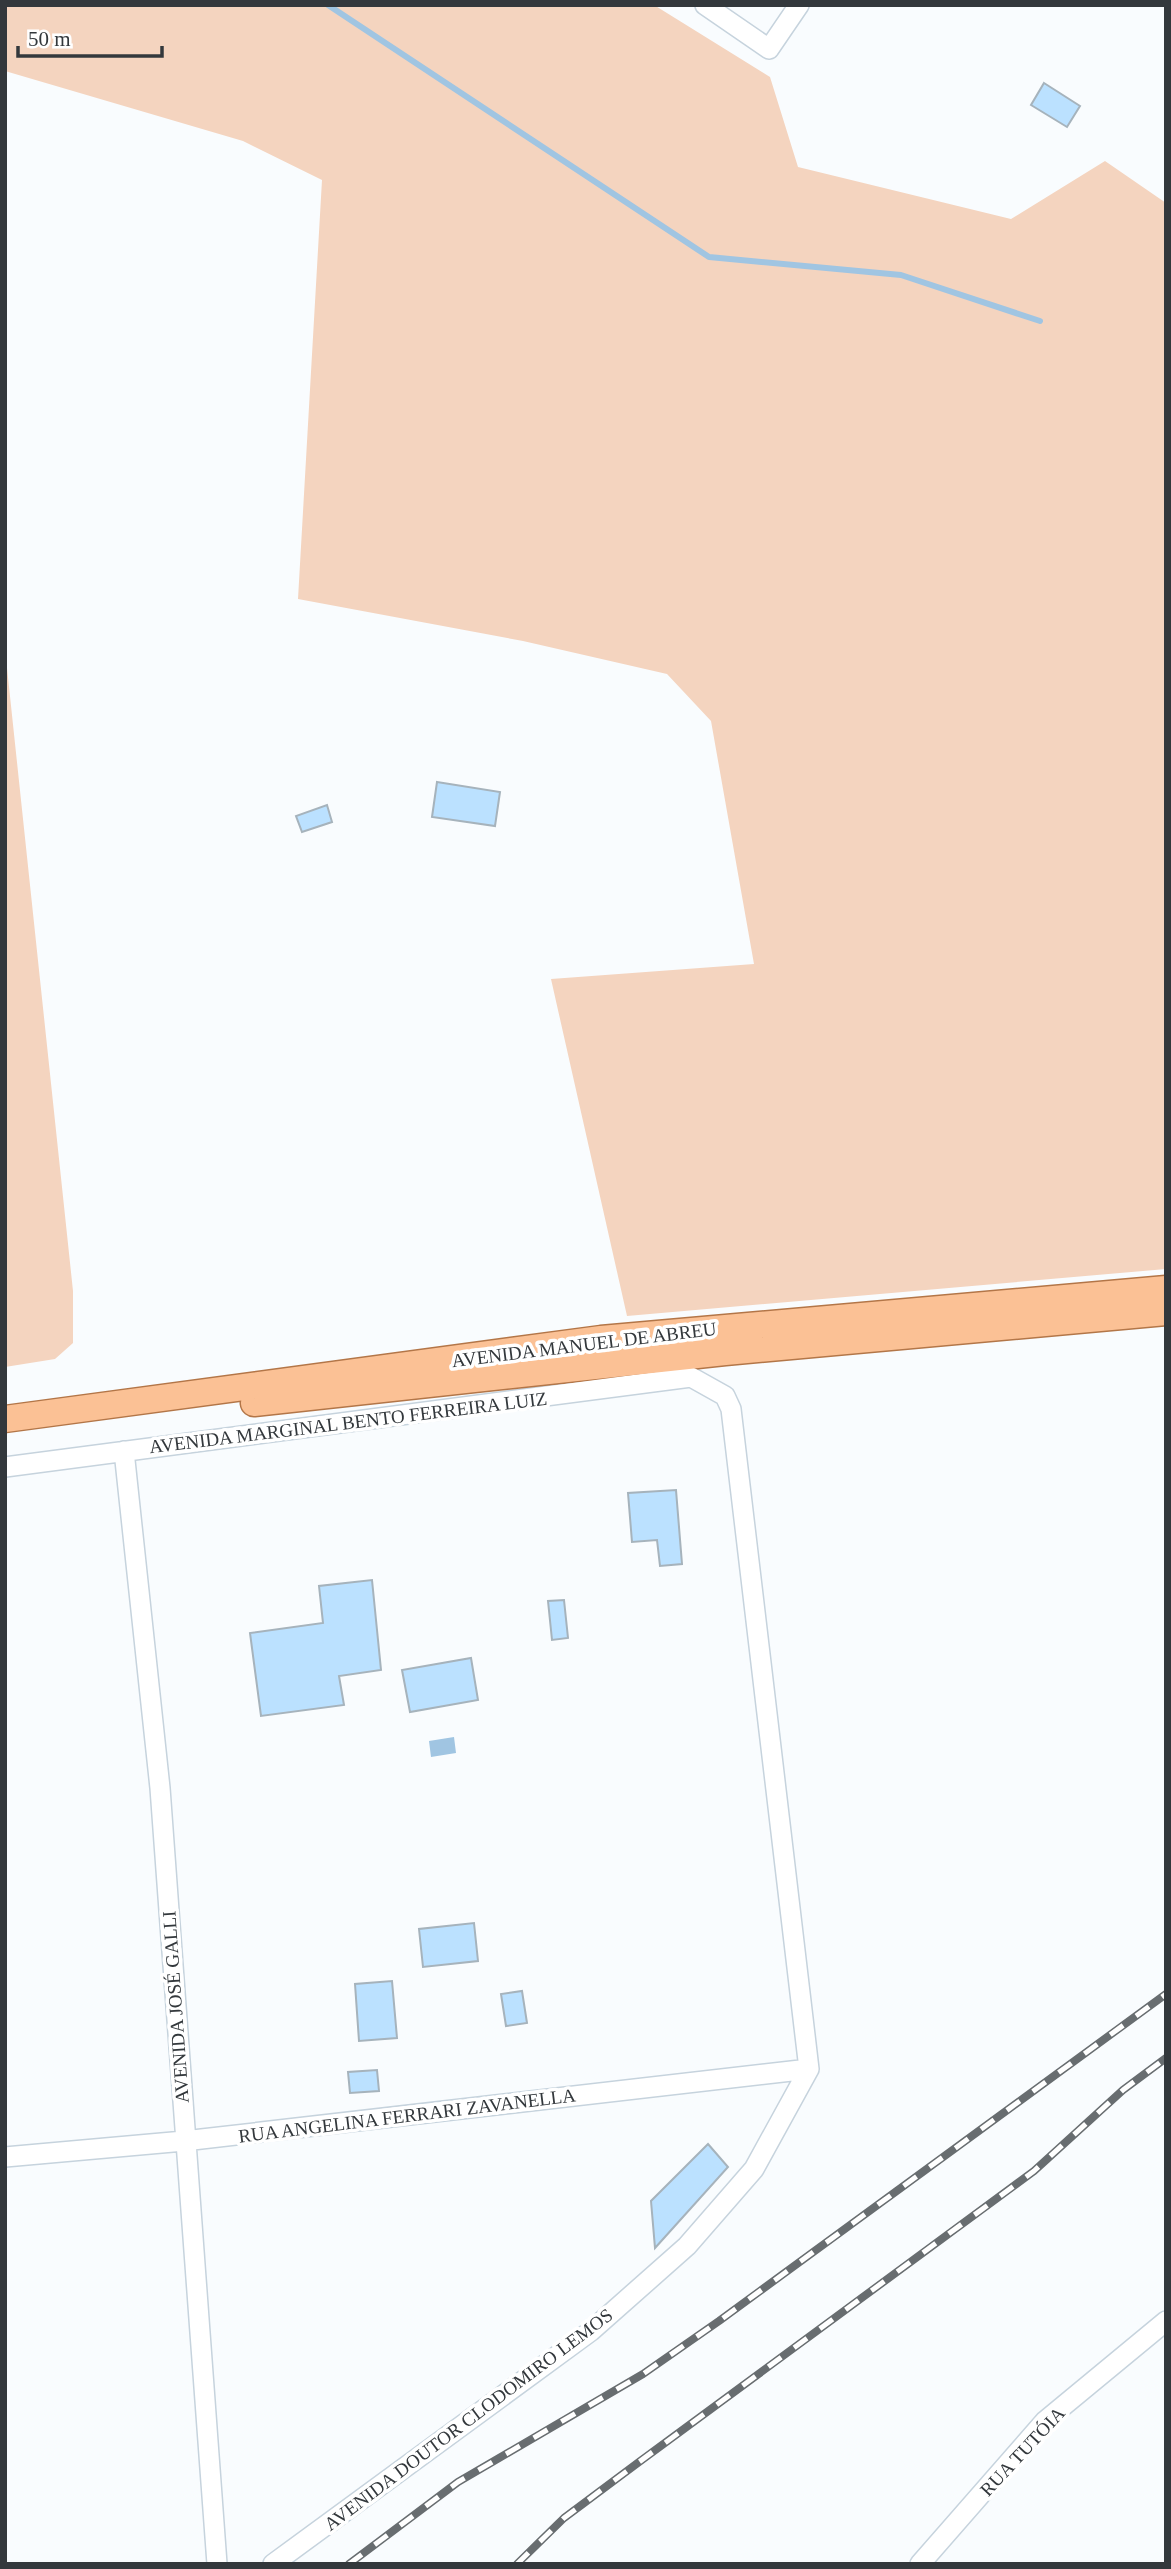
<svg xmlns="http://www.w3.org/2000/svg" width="1171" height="2569" font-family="'Times New Roman',serif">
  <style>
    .green { fill: #f4d4bf }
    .water { fill: #a0c5e2 }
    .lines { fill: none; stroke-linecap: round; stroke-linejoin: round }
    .stream { stroke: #a0c5e2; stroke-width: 6 }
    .building { fill: #bbe1ff; stroke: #a6b3bc; stroke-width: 2 }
    .minor-casing { stroke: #c6d3dd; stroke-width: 22 }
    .major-casing { stroke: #b37648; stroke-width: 29 }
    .minor { stroke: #fff; stroke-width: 19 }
    .major { stroke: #fbc195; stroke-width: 26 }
    .rail-casing { stroke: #686d70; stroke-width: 8 }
    .rail { stroke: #fff; stroke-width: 5; stroke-dasharray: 16; stroke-linecap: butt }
    .labels { text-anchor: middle; stroke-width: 7; stroke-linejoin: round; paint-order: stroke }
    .street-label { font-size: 19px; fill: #33383c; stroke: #fff }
  </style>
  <rect width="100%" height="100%" fill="#f9fcfe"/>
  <path class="green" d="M5 5H654L770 77 798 167 1011 219 1105 161 1166 203V1269L627 1316 551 979 754 964 711 721 667 674 523 641 298 599 322 180 243 141 5 71Z
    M5 649 73 1291V1343L55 1359 5 1367Z"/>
  <path class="water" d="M454 1737 456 1753 431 1757 429 1741Z"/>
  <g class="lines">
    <path class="stream" d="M328 5 709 257 901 275 1040 321"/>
  </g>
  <path class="building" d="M1044 83 1080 106 1067 127 1031 105Z
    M437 782 500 792 495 826 432 817Z
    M327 805 332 822 302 832 296 816Z
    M676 1490 682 1564 660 1566 657 1540 632 1542 628 1493Z
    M372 1580 381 1670 339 1676 344 1705 261 1716 250 1633 323 1623 319 1586Z
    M564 1600 568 1638 552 1640 548 1601Z
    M471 1658 478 1700 410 1712 402 1670Z
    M474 1923 478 1961 423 1967 419 1929Z
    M392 1981 397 2038 359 2041 355 1984Z
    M522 1991 527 2023 506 2026 501 1994Z
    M377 2070 379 2091 350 2093 348 2072Z
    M708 2144 728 2167 655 2248 651 2201Z"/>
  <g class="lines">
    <defs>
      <path id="minor" d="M705 5 769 49 799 5
        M124 1451 160 1788 217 2564
        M5 1467 691 1377 725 1396 731 1409 809 2069
        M5 2157 184 2141 809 2069
        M273 2564 591 2331 687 2246 754 2169 809 2069
        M920 2564 1045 2421 1166 2321"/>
      <path id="major" d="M254 1403 725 1352 1166 1312
        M5 1419 601 1339 1166 1289"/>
    </defs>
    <use href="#minor" class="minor-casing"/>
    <use href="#major" class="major-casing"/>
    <use href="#minor" class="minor"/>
    <use href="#major" class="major"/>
    <defs>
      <path id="rail" d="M349 2564 458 2482 643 2374 719 2321 1166 1994
        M517 2564 564 2518 639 2462 1034 2171 1123 2090 1166 2058"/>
    </defs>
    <use href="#rail" class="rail-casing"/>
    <use href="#rail" class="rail"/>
  </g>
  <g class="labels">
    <g class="street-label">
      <text transform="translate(584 1344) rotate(-7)" y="7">AVENIDA MANUEL DE ABREU</text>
      <text transform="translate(348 1422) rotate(-7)" y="7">AVENIDA MARGINAL BENTO FERREIRA LUIZ</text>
      <text transform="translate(175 2007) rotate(-94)" y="7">AVENIDA JOSÉ GALLI</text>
      <text transform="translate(407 2115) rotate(-7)" y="7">RUA ANGELINA FERRARI ZAVANELLA</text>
      <text transform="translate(468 2419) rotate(-37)" y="7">AVENIDA DOUTOR CLODOMIRO LEMOS</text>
      <text transform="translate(1022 2451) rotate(-47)" y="7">RUA TUTÓIA</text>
    </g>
  </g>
  <rect width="1171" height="2569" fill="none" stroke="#33383c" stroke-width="14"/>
  <path d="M18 46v10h144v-10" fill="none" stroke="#33383c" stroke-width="3.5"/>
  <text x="28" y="46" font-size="21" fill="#33383c" stroke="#ffffff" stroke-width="5" paint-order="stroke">50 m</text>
</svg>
